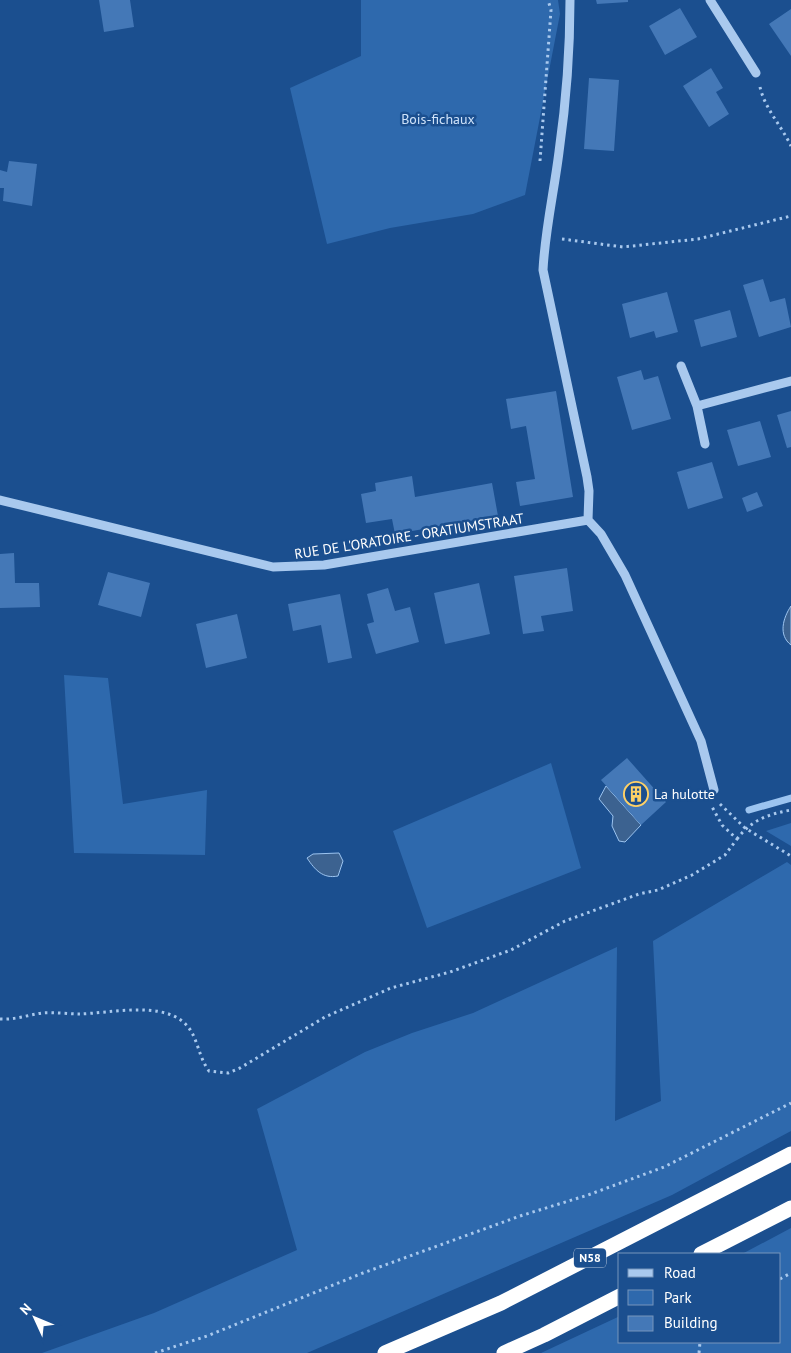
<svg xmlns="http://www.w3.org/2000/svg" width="791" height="1353" font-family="'PT Sans',sans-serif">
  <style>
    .green { fill: #2e69ad }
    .water { fill: #3c6290; stroke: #9cc4f0 }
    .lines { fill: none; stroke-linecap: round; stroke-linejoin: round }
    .stream { stroke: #9cc4f0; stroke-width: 7 }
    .building { fill: #4478b7 }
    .path { stroke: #a9c9ee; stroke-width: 3; stroke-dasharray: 2.5 4; stroke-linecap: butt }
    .minor { stroke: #a9c9ee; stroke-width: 9 }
    .highway { stroke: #fff; stroke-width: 15 }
    .labels { text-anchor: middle; stroke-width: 5; stroke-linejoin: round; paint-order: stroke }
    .shield { fill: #1b4f8f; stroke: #bbcadd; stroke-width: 1 }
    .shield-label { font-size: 12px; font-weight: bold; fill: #fff }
    .park-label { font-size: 14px; fill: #cfe3fa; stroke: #1b4f8f }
    .street-label { font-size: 14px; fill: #fff; stroke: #1b4f8f }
    .poi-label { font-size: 14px; fill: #fff; stroke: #1b4f8f; text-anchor: start }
  </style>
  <rect width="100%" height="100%" fill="#1b4f8f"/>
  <path class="green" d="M361 0H558L560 14 525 195 473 214 390 228 327 244 290 88 361 56Z
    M64 675 108 678 123 804 207 790 205 855 74 853Z
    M551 763 581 868 427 928 393 831Z
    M791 823V846L766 831Z
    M787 862 791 865V1131L672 1195 307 1353H42L154 1313 297 1250 257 1109 365 1052 412 1033 473 1013 617 947 615 1121 661 1101 653 941Z
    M791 1228V1353H541L620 1316V1342H780V1254H742Z"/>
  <path class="water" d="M791 606V645C778 635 783 618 791 606Z
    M606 786 641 825 625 842 619 841 612 826 613 816 599 799Z
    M339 853 343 861 338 876C323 879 315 870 307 858L313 854Z"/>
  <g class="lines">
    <path class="stream" d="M749 810 791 798"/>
  </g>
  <path class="building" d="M99 0H130L134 27 104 32Z
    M596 0H628V2L597 4Z
    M680 8 697 37 665 55 649 26Z
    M791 9V56L769 24Z
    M711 68 723 88 716 92 729 114 709 127 683 86Z
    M589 78 619 80 614 151 584 149Z
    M9 161 37 164 32 206 3 201 4 188H0V170L7 172Z
    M763 279 770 302 785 298 791 327 759 337 743 285Z
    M667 292 678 332 656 338 654 331 630 338 622 304Z
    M730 310 737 337 701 347 694 320Z
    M641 370 644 380 658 376 671 419 632 430 617 377Z
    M556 391 573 497 520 506 516 482 535 479 526 426 511 429 506 399Z
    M791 411V447L787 448 777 415Z
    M760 421 771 457 738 466 727 430Z
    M712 462 723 498 688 509 677 472Z
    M412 476 415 497 492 483 498 516 395 534 392 519 366 523 361 494 376 491 375 483Z
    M757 492 763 506 747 512 742 498Z
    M14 553 15 583H39L40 607 0 608V554Z
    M567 568 573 611 541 616 544 631 523 634 514 576Z
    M108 572 150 583 141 617 98 605Z
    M479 583 490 634 445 644 434 593Z
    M388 588 395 611 410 607 419 642 376 654 367 624 374 622 367 594Z
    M340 594 352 658 328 663 321 625 293 631 288 604Z
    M237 614 247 658 206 668 196 624Z
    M627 758 666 802 641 825 601 780Z"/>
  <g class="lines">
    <path class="path" d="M760 87C765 109 781 125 791 146
      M540 161 551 10 548 0
      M562 239 623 247 698 239 791 216
      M720 804 745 828 791 856
      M737 839C751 820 769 814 791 810
      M0 1019C14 1020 28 1015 42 1013 54 1012 68 1014 80 1014 109 1013 158 1002 182 1021 198 1033 197 1055 209 1071L228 1073 240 1068 325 1017 391 988 450 972 511 950 565 921 639 894 658 890 692 875 725 855 737 839 722 825 711 805
      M780 1279 791 1273
      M155 1353 207 1336 363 1273 520 1216 588 1195 664 1167 791 1103
      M699 1353 700 1342"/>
    <path class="minor" d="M570 0C570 50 566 103 559 152 554 192 545 230 543 270L587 477 589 491 588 520 601 534 625 575 701 741 714 790
      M710 0 756 73
      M681 366 697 406 705 444
      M697 406 791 381
      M0 500 273 567 324 565 588 520"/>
    <path class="highway" d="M701 1254 791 1208
      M385 1353 501 1303 791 1154
      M504 1353 544 1335 620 1296"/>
  </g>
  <defs>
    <symbol id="building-ring" viewBox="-11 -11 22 22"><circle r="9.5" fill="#1b4f8f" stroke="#ffd166" stroke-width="1.5"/><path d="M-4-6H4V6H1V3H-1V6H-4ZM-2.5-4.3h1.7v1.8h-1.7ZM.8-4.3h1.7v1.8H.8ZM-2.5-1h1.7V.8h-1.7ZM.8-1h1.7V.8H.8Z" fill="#ffd166"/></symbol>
  </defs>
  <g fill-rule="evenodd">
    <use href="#building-ring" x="622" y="780" width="28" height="28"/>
  </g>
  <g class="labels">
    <rect class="shield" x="574" y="1248.5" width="32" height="19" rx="4"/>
    <g class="shield-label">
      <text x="590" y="1262">N58</text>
    </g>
    <g class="park-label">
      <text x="438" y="124">Bois-fichaux</text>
    </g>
    <g class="street-label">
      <text transform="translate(409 536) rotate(-9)" y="5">RUE DE L'ORATOIRE - ORATIUMSTRAAT</text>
    </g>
    <g class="poi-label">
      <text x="654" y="799">La hulotte</text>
    </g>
  </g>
  <rect x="618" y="1253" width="162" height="90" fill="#1b4f8f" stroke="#7695bc"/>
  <rect x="628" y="1269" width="25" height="8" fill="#a9c9ee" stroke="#7695bc"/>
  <text x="664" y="1278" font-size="15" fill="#ffffff">Road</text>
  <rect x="628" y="1290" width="25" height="15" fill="#2e69ad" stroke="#7695bc"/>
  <text x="664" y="1303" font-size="15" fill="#ffffff">Park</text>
  <rect x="628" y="1316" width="25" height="15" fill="#4478b7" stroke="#7695bc"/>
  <text x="664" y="1328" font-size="15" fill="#ffffff">Building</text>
  <g transform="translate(35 1318) rotate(314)" stroke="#1b4f8f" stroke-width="4" paint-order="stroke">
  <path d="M0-4L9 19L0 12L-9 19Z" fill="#ffffff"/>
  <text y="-8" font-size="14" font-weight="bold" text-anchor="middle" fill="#ffffff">N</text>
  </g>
</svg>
